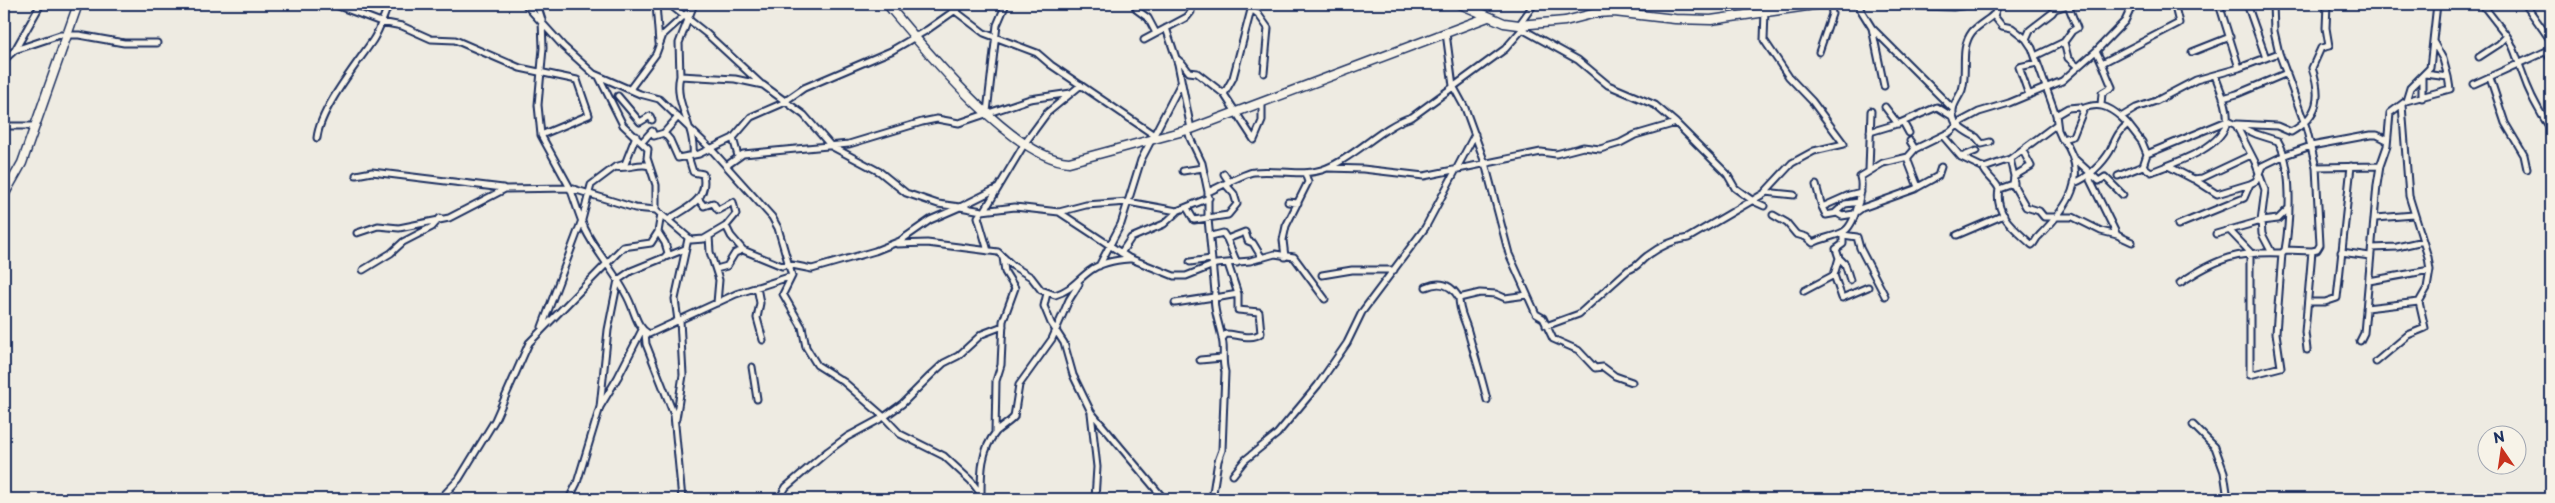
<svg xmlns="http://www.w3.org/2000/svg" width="2555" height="503" font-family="'Playpen Sans',sans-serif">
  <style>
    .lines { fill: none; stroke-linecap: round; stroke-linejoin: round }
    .street-casing { stroke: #1b2f5e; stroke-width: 9 }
    .secondary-casing { stroke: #1b2f5e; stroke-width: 11 }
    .street { stroke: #f7f3e8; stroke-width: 5 }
    .secondary { stroke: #f7f3e8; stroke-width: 8 }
  </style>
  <rect width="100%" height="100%" fill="#eeebe2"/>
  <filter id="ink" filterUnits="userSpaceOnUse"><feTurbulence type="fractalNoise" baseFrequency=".02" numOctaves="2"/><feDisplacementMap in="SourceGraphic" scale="10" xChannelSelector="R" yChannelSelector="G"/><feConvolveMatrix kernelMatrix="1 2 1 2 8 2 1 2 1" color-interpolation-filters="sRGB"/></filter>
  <g filter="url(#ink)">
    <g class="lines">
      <defs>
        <path id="street" d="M333 4 381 22 402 26 431 39 455 40 520 68 577 80 589 115 541 135
          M525 4 563 46 594 74 640 94 659 99 711 149 772 217 778 228 792 276 783 294 802 327 806 347 817 365 844 382 884 417 902 404 930 376 944 363 958 356 982 334 1003 326
          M656 4 659 43
          M669 4 707 34 761 84
          M694 4 679 43 680 76 735 79 763 85 804 115 831 146 880 172 906 193 938 204 960 207 998 188
          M946 4 984 33 1037 53 1051 65 1154 135
          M1134 4 1137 10 1148 18 1156 33
          M1245 4 1258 14 1268 28 1264 73
          M1857 4 1872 28 1884 86
          M1998 4 1994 16 2002 26 2012 28 2026 39 2032 48 2056 115 2058 130 2062 139 2073 136 2083 111 2080 107 2068 108 2056 115
          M2219 4 2239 68
          M2247 4 2266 58
          M2273 4 2274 31 2279 53 2306 127 2316 167 2320 245 2317 250 2312 251 2305 332 2307 350
          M2525 4 2551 41
          M1765 11 1764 40 1789 77 1812 101 1844 144 1814 151 1792 163 1765 192 1794 195
          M1519 25 1534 4
          M1166 28 1178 64 1191 129
          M1872 28 1952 108
          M1522 29 1578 60 1608 85 1655 105 1676 123 1727 174 1735 188 1753 201 1764 206
          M1446 33 1453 86 1465 108 1485 163 1509 254 1536 314 1543 318 1553 339 1578 350 1595 368 1603 367 1615 376 1632 382
          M2507 36C2516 50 2516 57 2522 72 2529 93 2539 112 2551 129
          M2026 39 2030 30 2052 13 2055 9 2052 4
          M1144 40 1187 17 1191 12V4
          M2064 42 2068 58 2078 67
          M2434 43 2443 59 2448 77
          M15 50 60 35H79L124 43H157
          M2096 51C2103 63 2106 74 2112 87L2102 93 2101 105
          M1819 52 1832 14 1831 4
          M2192 52 2230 37
          M2547 53 2551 60
          M2035 56 2064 42 2072 31 2077 28 2068 5 2055 9
          M2479 57 2499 44 2507 36 2482 4
          M1177 59 1183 64 1189 72 1197 73 1224 94 1254 140 1262 121V102
          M4 60 15 50 41 4
          M2104 62 2179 23 2175 7 2180 4
          M680 76C673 103 696 127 693 155
          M599 77 623 125 648 149 647 158 656 185V210
          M2490 78 2505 123 2524 155 2527 169
          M2474 84 2551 49
          M630 89 656 54 663 35 686 14
          M1224 94 1233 78 1251 10
          M2029 95 2019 67 2037 63
          M618 96 640 122 650 116 652 120
          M2223 98 2237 94 2287 73
          M2422 98V77
          M2406 101 2450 89 2448 77 2425 74
          M1885 107 1898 124
          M2082 109C2098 102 2108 106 2121 117L2136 108 2156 101 2196 80 2239 68 2279 53
          M987 112 997 25 1006 4
          M4 119 6 126H35
          M1903 122 1909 133
          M2128 124 2142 142 2147 154
          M2237 124 2277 126 2291 132C2319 116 2322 97 2312 68L2321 48 2329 46 2326 28 2327 4
          M2236 125 2255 162 2265 190 2261 221 2262 234 2272 253
          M1188 130 1190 138 1202 163 1208 192V219L1215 292C1212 310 1221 327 1223 344 1224 354 1222 361 1225 372L1222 450 1218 461 1212 499
          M1870 132 1900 123 1937 107 1953 117
          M664 133 678 117
          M1943 136 1961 157 1984 168 2010 159 2057 124
          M317 138C320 109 357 64 373 40 380 29 384 15 389 4
          M733 138 738 156
          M1910 141 1915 149
          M642 142 652 131 654 136 664 133 670 140 678 158 699 154 733 138 751 117 781 104 804 88 891 51 927 30 964 4
          M1990 142 1982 144 1976 137C1970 134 1956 126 1954 119 1950 106 1958 100 1962 90 1968 71 1959 49 1972 32 1978 25 1987 21 1993 15
          M2023 151 2031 166 2014 176 2013 184 1999 189C1994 215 2015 229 2032 245 2036 242 2035 239 2039 236 2067 208 2091 177 2063 139
          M1961 157 1976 151
          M2010 159 2014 176
          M2075 159 2099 181 2105 177 2123 195
          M726 166 743 154 849 144 922 122 937 119 959 123 1030 99 1071 93
          M2143 166 2151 172C2174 163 2222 149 2227 121 2229 106 2219 88 2215 75
          M2168 166 2193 179 2202 178 2251 155
          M615 167C627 170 640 162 649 166
          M1983 167C1987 177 1995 180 1999 189
          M2316 167 2380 166
          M1328 168 1363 169 1424 176 1541 152 1556 154 1583 147 1600 149 1620 143 1635 135 1676 123
          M1869 170 1871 111
          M1183 171 1203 168
          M1224 174 1230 183
          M2092 174 2090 180 2117 235 2132 242
          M356 175 372 172 503 188
          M2118 176 2143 166 2147 154 2227 121 2256 134 2278 141C2293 166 2290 221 2285 250
          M2192 178 2217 194 2250 184
          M2014 182V186L2026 207 2039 211 2044 217H2073L2101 231 2117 235
          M2074 183C2088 178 2103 163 2110 151 2115 141 2118 131 2128 124L2121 117
          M1816 185 1822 207
          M1918 187 1938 176 1941 167
          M1208 192C1220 187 1244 173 1254 172 1278 169 1303 178 1327 168 1355 157 1383 125 1412 117L1505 49 1526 25
          M1861 192 1849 195 1822 207 1826 215 1837 213 1842 216 1854 214 1862 208 1915 189 1918 187 1908 161V157L1915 149 1950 132 1962 121 1979 112 2009 103 2062 81 2097 50 2125 21 2133 4
          M699 200 704 206 713 203 718 210 733 202 736 214 726 226
          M1288 202 1298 203
          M1187 208 1194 220 1228 215 1237 204 1234 194 1226 185
          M985 210 1025 143 1047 113 1081 85
          M982 211 978 217 988 251
          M1059 212 1129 258 1174 276H1186L1216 264 1250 261 1275 254 1294 257 1325 299
          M1835 213 1845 204 1859 202
          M1773 215 1787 223 1796 234 1806 237 1813 243C1822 238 1833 237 1843 232 1855 226 1864 189 1860 177L1883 163 1908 157
          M2376 218 2414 215
          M668 220C686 208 709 201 703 174L693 172 688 156
          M2178 225 2244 198 2250 184 2256 181 2262 166 2285 155 2311 146 2370 135H2377L2387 140
          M2229 230 2250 252V375L2281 367 2276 333 2282 253
          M658 232 665 243 668 253 664 258
          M1843 232V235L1857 237 1860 248 1885 296
          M357 233 378 226 399 228 449 218 505 189 570 188 541 135 538 105 543 48 542 20 537 4
          M2216 234 2261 221 2278 219 2288 209
          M1957 235 2004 215
          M709 236 710 252 719 280 717 303
          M1211 236 1223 233 1227 239 1245 232 1248 241 1253 243 1262 258
          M1227 239 1237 263
          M897 244 927 243 998 252 1013 266 1031 277 1041 290 1055 295C1072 290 1078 279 1091 270 1102 262 1115 260 1129 259
          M2372 248 2397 247 2423 241
          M2341 252 2370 256
          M1121 253 1131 238 1164 224 1177 212
          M1285 257 1283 240 1286 226 1308 182 1305 173
          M1839 258 1845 264 1850 280
          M1190 262 1211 259
          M1099 266 1121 224 1141 160 1181 83
          M716 269 727 266 735 253 743 250
          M363 270 391 253 403 242 432 227 440 218
          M1322 275 1352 270H1394
          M1834 275 1842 298 1868 287
          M792 276 736 294 649 334C638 328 636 317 631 305 620 277 598 256 585 229 579 216 575 201 570 188L635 208 656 210 691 240 704 239 726 226 731 236 743 250 782 266 787 264 812 269 875 251 900 241 930 220 960 207 982 211 1015 207 1059 212 1086 205 1128 202 1177 211 1209 198
          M2369 281 2430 270 2428 257 2409 196 2402 105
          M2180 283C2217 258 2238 251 2282 253L2285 250 2312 251
          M757 287 760 303 757 318 763 340
          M1426 287C1440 281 1451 284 1459 298 1459 313 1466 321 1469 335 1475 357 1482 378 1487 400
          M1804 291 1834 275 1839 258 1836 249 1843 244V235
          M1047 293 1044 306 1051 323 1064 343 1073 375 1091 412 1164 499
          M1215 298 1238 294
          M1459 298 1480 293 1496 294 1505 298 1527 295
          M2309 302H2325L2337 298 2351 166
          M1175 303 1214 297
          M2366 308 2419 302 2427 288 2430 270
          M678 321 675 299 688 239
          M1546 326 1579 314 1628 270C1637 268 1640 261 1647 256 1659 247 1674 240 1688 238L1765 193
          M542 327 582 220 591 185 615 167 625 164 636 136
          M645 332 646 344 674 415 682 499
          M1222 339 1226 334C1237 334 1251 341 1261 333L1259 312 1238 310V294L1228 264
          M2360 341 2364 333 2377 185 2380 166 2387 146 2390 113 2406 101 2410 88 2430 68 2437 4
          M1200 360 1222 358
          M2376 362 2408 335 2425 328 2419 302
          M752 367 757 399
          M600 407 608 330 618 280 631 271 685 249
          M1091 413 1097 467 1095 499
          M676 419 683 375 680 320
          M2193 425 2215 447 2224 472 2228 499
          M995 433 996 381 1001 365 1003 321 1015 288 1005 272 1003 257
          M1233 475 1245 460 1277 434 1318 385 1347 343 1362 312 1425 228 1475 134
          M440 499 459 479 495 420 529 343 623 247 651 243 658 232 661 214
          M569 499 577 483 600 407 618 377 642 330
          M779 499 786 487 828 451 847 437 884 417 900 434 944 456 971 481 981 494
          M981 499C981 476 980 451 996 432 1002 426 1009 423 1014 417L1019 385 1052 339 1069 300 1079 284"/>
        <path id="secondary" d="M887 4C923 47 1012 158 1069 162L1191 129 1488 17
          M1460 4 1504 23 1519 25 1565 21 1596 13 1614 12 1675 19 1711 20 1821 4
          M1888 4 1953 6 1969 4
          M4 195 22 163 78 4"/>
      </defs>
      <use href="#street" class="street-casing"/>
      <use href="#secondary" class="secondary-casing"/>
      <use href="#street" class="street"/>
      <use href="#secondary" class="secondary"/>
    </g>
  </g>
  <rect width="2555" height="503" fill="none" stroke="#f7f3e8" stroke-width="20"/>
  <rect x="10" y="10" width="2535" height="483" fill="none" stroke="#1b2f5e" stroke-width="2" filter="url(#ink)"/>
  <g transform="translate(2502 450) rotate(347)"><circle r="24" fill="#f7f3e8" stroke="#9fa5b1"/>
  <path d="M0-4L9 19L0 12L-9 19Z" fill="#c8321e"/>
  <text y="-8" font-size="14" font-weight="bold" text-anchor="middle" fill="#1b2f5e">N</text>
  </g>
</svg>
